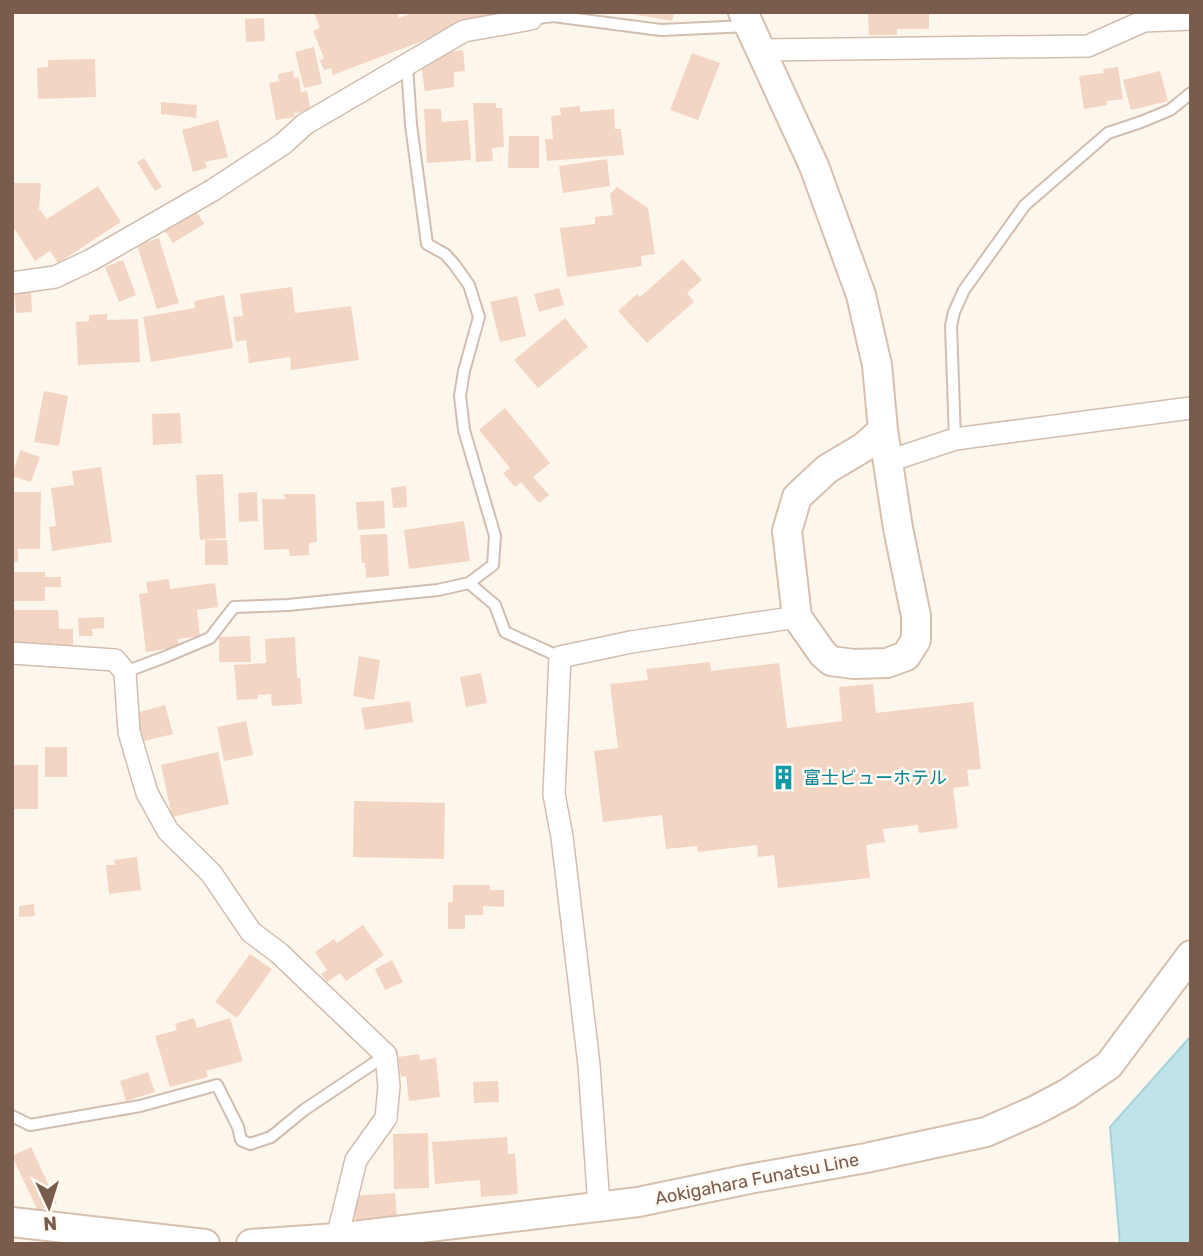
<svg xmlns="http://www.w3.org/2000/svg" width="1203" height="1256" font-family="Rubik,'Noto Sans JP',sans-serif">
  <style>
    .water { fill: #bfe3e8; stroke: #a5d3da; stroke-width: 2 }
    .building { fill: #f3d5c3 }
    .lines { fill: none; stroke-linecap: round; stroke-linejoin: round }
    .lane-casing { stroke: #d1beb0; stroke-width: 14 }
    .street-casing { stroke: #d1beb0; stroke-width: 24 }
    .secondary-casing { stroke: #d6c0b0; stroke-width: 32 }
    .lane { stroke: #fff; stroke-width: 10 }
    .street { stroke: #fff; stroke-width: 21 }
    .secondary { stroke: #fff; stroke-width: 28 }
    .labels { text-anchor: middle; stroke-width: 5; stroke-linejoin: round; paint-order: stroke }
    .culture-label { font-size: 18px; fill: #0d838f; stroke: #fffaf3; text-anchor: start }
    .street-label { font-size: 18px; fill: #7a5c4d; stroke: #fffaf3 }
  </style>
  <rect width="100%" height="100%" fill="#fdf6ec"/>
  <path class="water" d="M1191 1036V1244H1120L1110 1127Z"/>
  <path class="building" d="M314 12H397L399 18 415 12H498L333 75 331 68 324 70 320 60 324 58 313 31 320 28Z
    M632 12H674L672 21 632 14Z
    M868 12H929V29H897V35H869Z
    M264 18 265 41 246 42 245 19Z
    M314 47 322 84 304 88 295 52Z
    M463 50 465 71 454 72V87L425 91 421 66 449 52Z
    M692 53 720 63 698 120 670 110Z
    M95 59 96 97 38 99 37 68 48 67V60Z
    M1118 67 1123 99 1107 101V105L1084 109 1079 76 1104 73 1103 69Z
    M293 71 294 78 299 77 301 92 307 91 311 111 294 113 295 117 276 120 269 83 279 81 278 74Z
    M1160 71 1168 101 1131 110 1123 80Z
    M161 102 197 105 196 118 161 114Z
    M473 103H496V108H502L504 147 492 148 493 161 476 162Z
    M580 106V112L614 109 615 129H621L624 155 547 161 545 139H553L551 116 561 115 560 108Z
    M424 109H441L442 122 468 120 471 160 427 163Z
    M218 120 228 157 205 162 207 168 193 172 182 130Z
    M509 136H539V168H508Z
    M144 158 162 187 155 191 137 162Z
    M607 159 610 186 563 193 559 166Z
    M12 183H41L39 209 47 219 98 186 121 222 58 263 50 251 35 261 12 225Z
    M617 187 648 208 655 254 641 256 642 266 567 277 560 228 595 224V217L613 215 610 194Z
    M194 207 204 224 173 243 162 226Z
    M159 238 179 303 157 309 137 245Z
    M683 259 702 280 687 293 694 302 647 343 618 311 637 294 640 297Z
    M123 260 136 295 119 302 105 267Z
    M292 287 295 313 351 306 359 360 291 370 290 357 249 363 246 340 236 342 233 317 243 316 240 294Z
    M559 288 564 305 539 312 534 294Z
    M31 289 32 312 16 313 14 290Z
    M224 295 233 348 151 362 143 317 195 308 194 301Z
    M517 296 526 336 500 342 490 302Z
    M107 314V320L138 319 140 362 78 365 76 322 89 321V315Z
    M565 318 588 347 538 388 514 360Z
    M44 391 68 396 59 446 34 442Z
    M505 408 550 463 533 477 549 495 539 503 521 482 515 487 503 473 510 468 479 430Z
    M180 413 182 443 153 445 152 414Z
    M20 450 40 457 31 482 12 476Z
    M101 467 112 542 52 551 49 527 56 526 51 488 74 485 72 471Z
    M223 474 226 538 200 540 196 475Z
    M406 486 407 507 393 508 391 488Z
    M12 492H41L40 549H18V562H12Z
    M257 492 258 521 239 522 238 493Z
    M284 494H315L317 542 309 543V555L290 556 289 549 264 550 262 499H285Z
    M384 501 385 528 358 530 356 502Z
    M464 521 470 561 409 569 404 530Z
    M387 534 389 576 366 578 365 563H362L360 535Z
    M205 540H227L228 565H205Z
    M12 572H45V577H61V587H45V601H12Z
    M169 579 170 589 215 583 218 607 197 610 200 636 178 639 179 647 146 652 139 594 148 593 146 582Z
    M14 610H58L59 629H73V645H14Z
    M104 617V628L92 629 93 636H79L78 618Z
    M250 636 251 662H219V637Z
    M295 637 297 678H300L302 704 272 706 271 694 258 695V699L237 700 234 665 266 663 265 639Z
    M359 656 380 660 374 700 353 696Z
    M710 662 711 671 779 663 787 728 842 721 839 687 873 684 876 713 973 702 981 769 967 770 969 786 953 788 958 828 919 833 918 825 883 829 885 842 866 845 870 878 778 888 774 855 758 857 757 845 698 852 697 846 666 849 662 815 603 822 594 751 618 748 610 684 648 680 646 669Z
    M481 673 487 703 466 707 460 677Z
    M410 701 413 722 365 730 361 708Z
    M165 705 173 734 144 741 136 713Z
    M246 721 253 755 224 761 217 727Z
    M45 747H67V777H45Z
    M218 752 229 804 172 817 161 765Z
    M12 765H38V809H12Z
    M354 801 445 803 444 859 353 857Z
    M137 857 141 890 109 894 106 865H115L114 860Z
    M453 885H490V890H504V907L483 906V915H465V929H448V902H453Z
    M34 904 35 916 19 917V906Z
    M363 925 384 955 346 981 340 973 327 982 321 974 327 970 315 952 334 939 337 943Z
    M250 954 272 969 237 1018 215 1002Z
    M392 960 403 982 385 990 375 969Z
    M194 1018 197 1028 230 1018 243 1061 206 1071 208 1077 170 1087 155 1036 177 1030 175 1024Z
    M419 1054 420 1060 436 1058 440 1097 409 1101 406 1076 401 1077 398 1057Z
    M148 1072 155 1092 126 1101 120 1081Z
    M498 1081 499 1102 474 1103 473 1082Z
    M428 1133 429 1188 394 1189 393 1134Z
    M507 1137 508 1154H515L518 1194 481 1197 480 1180 435 1184 432 1142Z
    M31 1147 57 1203 38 1211 12 1156Z
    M395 1193 397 1219 355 1222 353 1196Z"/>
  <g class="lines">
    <defs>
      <path id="lane" d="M531 19 553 16 661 30 748 26
        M407 66 411 125 427 244 445 254 454 264 469 285 479 317 464 371 460 396 464 430 495 536 493 565 469 583
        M955 439 951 326 954 312 964 290 1025 205 1108 133 1141 122 1170 110 1191 93
        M125 672 165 657 210 638 234 607 288 605 438 590 469 583 495 605 505 632 560 657
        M12 1116 30 1125 140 1106 217 1085 238 1127 241 1140 250 1144 271 1137 304 1110 386 1055"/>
      <path id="street" d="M762 50 1088 46 1144 21 1191 19
        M12 283 55 277 91 260 213 190 283 144 305 124 464 31 531 19 533 12
        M889 461 955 439 1191 408
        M12 653 115 660 125 672 129 732 147 793 168 831 211 873 251 932 279 953 386 1055 389 1086 386 1118 356 1160 337 1238
        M599 1206 589 1065 562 837 554 794 560 657 631 642 797 617"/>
      <path id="secondary" d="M743 12 814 166 861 295 877 365 883 430 898 528 916 616V640L906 656 887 663 854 664 831 661 823 654 797 617 787 531 797 497 827 469 864 447 883 430
        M12 1222 205 1244
        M251 1244 337 1238 638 1202 749 1179 866 1158 986 1132 1036 1110 1068 1093 1109 1065 1191 955"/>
    </defs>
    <use href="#lane" class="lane-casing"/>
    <use href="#street" class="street-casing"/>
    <use href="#secondary" class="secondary-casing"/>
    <use href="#lane" class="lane"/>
    <use href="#street" class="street"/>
    <use href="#secondary" class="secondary"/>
  </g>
  <defs>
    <symbol id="building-bare" viewBox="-9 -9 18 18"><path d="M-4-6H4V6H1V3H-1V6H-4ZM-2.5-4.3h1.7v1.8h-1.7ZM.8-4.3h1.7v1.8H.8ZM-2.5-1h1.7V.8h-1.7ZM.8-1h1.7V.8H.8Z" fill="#0f9aa8" stroke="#fffaf3" stroke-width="2.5" paint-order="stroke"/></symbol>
  </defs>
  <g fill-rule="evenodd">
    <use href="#building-bare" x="766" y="760" width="35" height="35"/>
  </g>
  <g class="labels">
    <g class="culture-label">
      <text x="803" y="784">富士ビューホテル</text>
    </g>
    <g class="street-label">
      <text transform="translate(757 1179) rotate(-11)" y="6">Aokigahara Funatsu Line</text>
    </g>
  </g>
  <rect width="1203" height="1256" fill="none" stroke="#7a5c4d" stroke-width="28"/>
  <g transform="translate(49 1207) rotate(176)" stroke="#fffaf3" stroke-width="5" paint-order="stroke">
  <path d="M0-5L12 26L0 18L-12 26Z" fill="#7a5c4d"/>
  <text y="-10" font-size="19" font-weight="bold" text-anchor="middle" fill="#7a5c4d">N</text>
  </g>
</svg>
